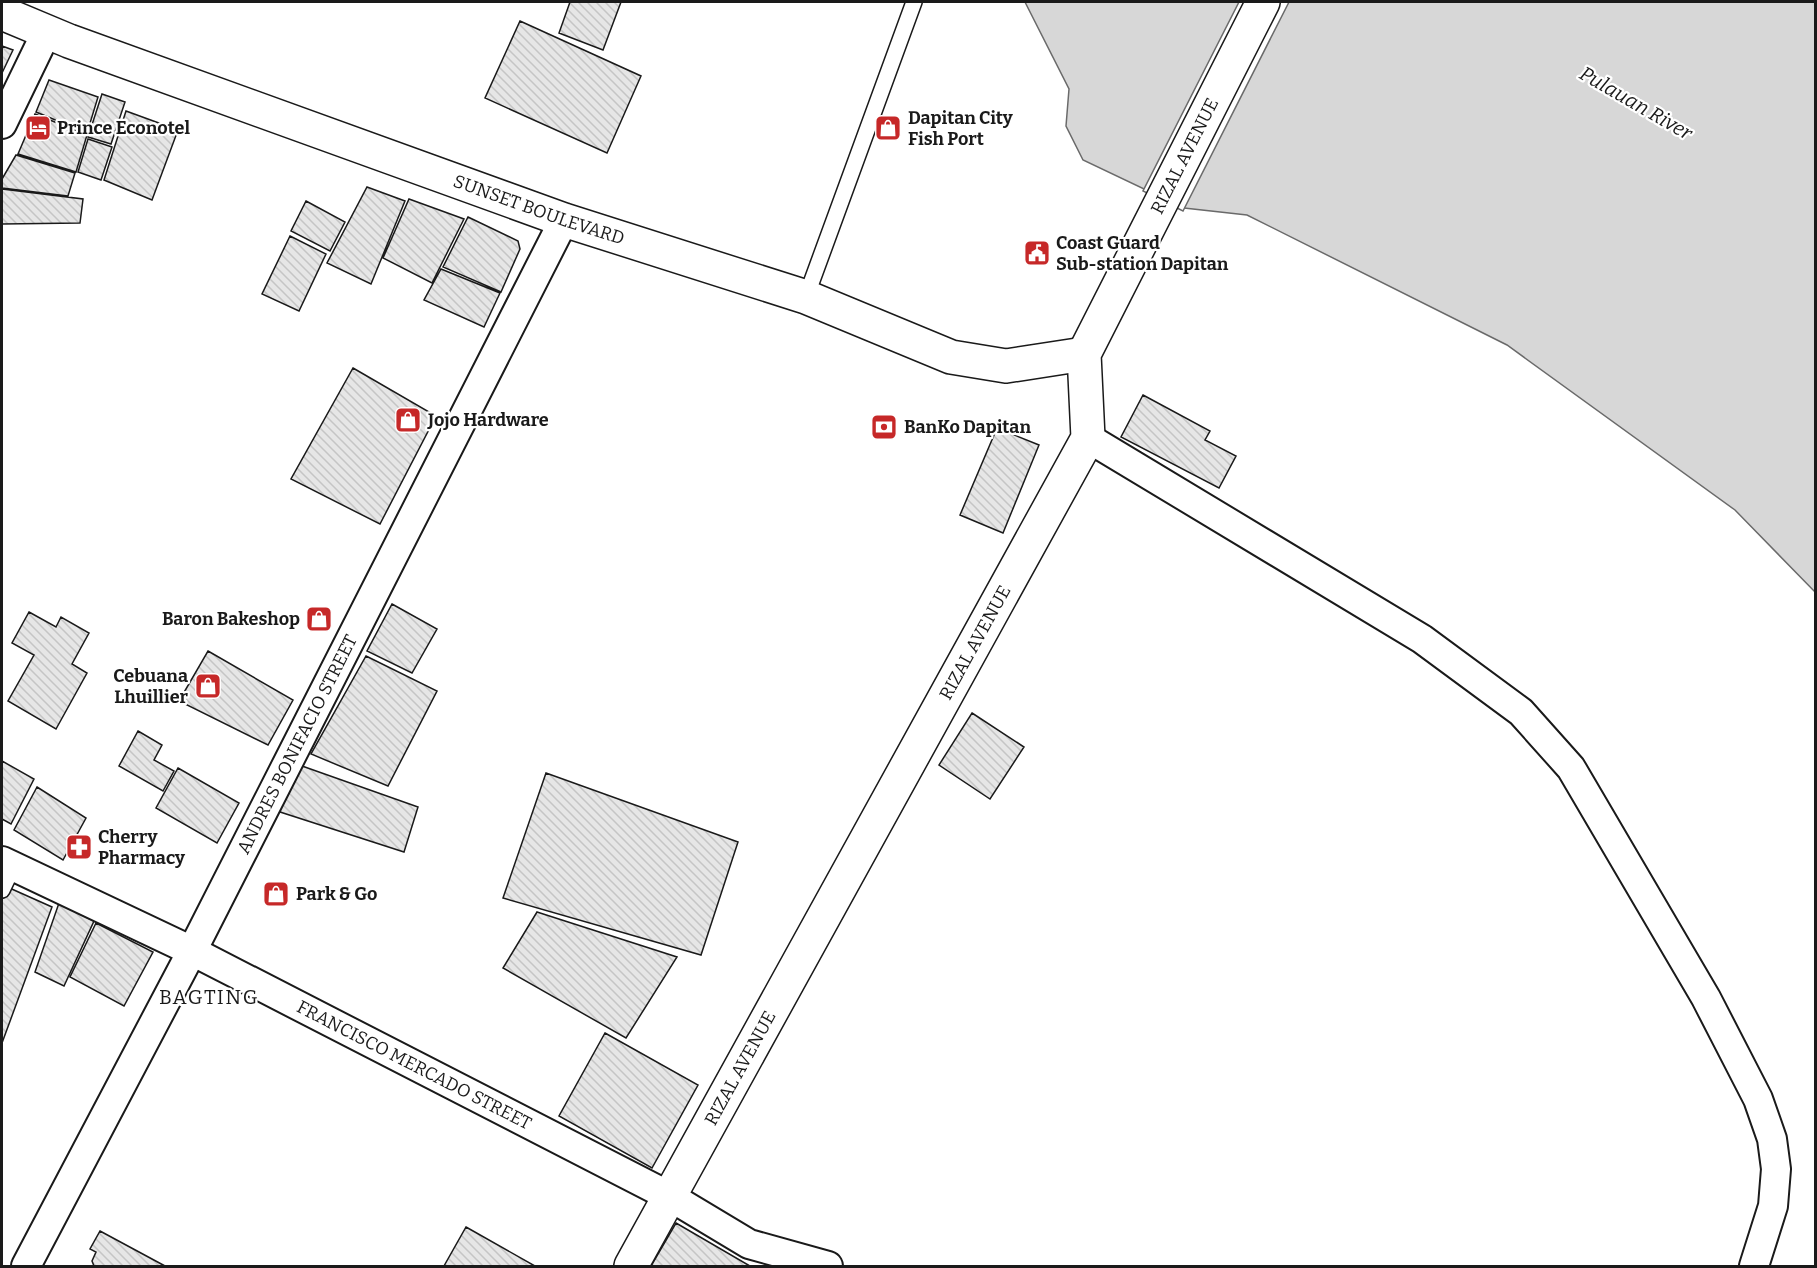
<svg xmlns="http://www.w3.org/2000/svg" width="1817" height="1268" font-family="Bitter,serif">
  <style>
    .water { fill: #d7d7d7; stroke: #6a6a6a; stroke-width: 1.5 }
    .pier { fill: #fff; stroke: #6a6a6a; stroke-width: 1.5 }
    .building { fill: url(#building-back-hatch); stroke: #1a1a1a; stroke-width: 1.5 }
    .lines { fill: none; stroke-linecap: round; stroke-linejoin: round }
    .service-casing { stroke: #1a1a1a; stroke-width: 18 }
    .minor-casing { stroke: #1a1a1a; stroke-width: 32 }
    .tertiary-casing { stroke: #1a1a1a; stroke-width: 36 }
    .secondary-casing { stroke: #1a1a1a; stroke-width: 36 }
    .service { stroke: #fff; stroke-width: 15 }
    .minor { stroke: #fff; stroke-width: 28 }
    .tertiary { stroke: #fff; stroke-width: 33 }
    .secondary { stroke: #fff; stroke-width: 33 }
    .labels { text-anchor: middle; stroke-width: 4.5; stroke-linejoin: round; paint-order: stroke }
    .poi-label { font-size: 18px; font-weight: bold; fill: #1a1a1a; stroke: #fff; text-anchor: start }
    .street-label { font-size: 18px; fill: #1a1a1a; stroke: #fff }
    .water-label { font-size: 20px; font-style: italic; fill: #1a1a1a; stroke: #fff }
    .neighbourhood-label { font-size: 20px; letter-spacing: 1.5px; fill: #1a1a1a; stroke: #fff }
  </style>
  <defs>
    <pattern id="building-back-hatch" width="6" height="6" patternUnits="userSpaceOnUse" patternTransform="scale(1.5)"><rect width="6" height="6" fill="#e6e6e6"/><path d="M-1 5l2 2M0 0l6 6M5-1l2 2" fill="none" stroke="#c5c5c5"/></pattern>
  </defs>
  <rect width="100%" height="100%" fill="#fff"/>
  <path class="water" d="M1025 2H1815V592L1735 510 1507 345 1247 215 1184 208 1083 160 1066 126 1069 89Z"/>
  <path class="pier" d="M1239 2H1289L1183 211 1143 191Z"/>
  <path class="building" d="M570 2H621L603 50 559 33Z
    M520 21 641 76 607 153 485 98Z
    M2 46 13 50 2 73Z
    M49 80 98 97 87 133 36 112Z
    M102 94 125 102 111 144 88 137Z
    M126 111 178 130 152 200 104 180Z
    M35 114 87 135 76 172 18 154Z
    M88 139 112 147 101 180 78 172Z
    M16 155 75 173 68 196 2 188V179Z
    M367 187 405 201 371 284 327 263Z
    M2 189 83 199 80 223 2 224Z
    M409 199 464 219 432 283 383 258Z
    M306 201 345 222 330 251 291 231Z
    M468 217 518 241 520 249 501 292 443 267Z
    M290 236 326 254 299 311 262 294Z
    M441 269 500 293 484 327 424 300Z
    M353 368 436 416 380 524 291 479Z
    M1143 395 1210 431 1205 440 1236 456 1219 488 1121 437Z
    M997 428 1039 445 1003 533 960 515Z
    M392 604 437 629 412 673 367 651Z
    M29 612 56 627 61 617 89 633 72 664 87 673 56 729 8 701 34 655 12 643Z
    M208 651 293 700 268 745 179 701Z
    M366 656 437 691 388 786 311 754Z
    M972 713 1024 747 990 799 939 765Z
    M138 731 162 745 154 760 174 771 163 791 119 766Z
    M2 761 34 779 11 824 2 819Z
    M302 766 418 807 404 852 277 811Z
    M178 768 239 803 217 843 156 808Z
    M546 773 738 842 701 955 503 898Z
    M37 787 86 818 63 860 14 830Z
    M5 886 52 907 2 1043V894Z
    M59 903 94 921 64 986 35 972Z
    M537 912 677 957 626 1038 503 968Z
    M96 923 153 952 124 1006 70 977Z
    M605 1033 698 1085 652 1168 559 1116Z
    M676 1223 750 1266H651Z
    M466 1227 535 1266H444Z
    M100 1231 165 1266H94L92 1261 96 1252 90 1249Z"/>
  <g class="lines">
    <defs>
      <path id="service" d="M806 297 914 2
        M2 890 13 867"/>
      <g id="minor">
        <path d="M2 124 47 31"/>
        <path d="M1088 438 1422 639 1521 712 1571 768 1706 998 1758 1099 1772 1139 1776 1169 1773 1206 1754 1266"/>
        <path id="s1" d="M2 861 192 951 669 1196 749 1244 828 1266"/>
        <path id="s2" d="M26 1266 192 951 564 220"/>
      </g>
      <g id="tertiary">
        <path id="s3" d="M2 13 69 41 564 220 806 297 951 357 1006 366 1084 354"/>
      </g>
      <g id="secondary">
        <path id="s4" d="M631 1266 1088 438 1084 354 1263 2"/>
      </g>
    </defs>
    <use href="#service" class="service-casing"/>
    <use href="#minor" class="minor-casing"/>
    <use href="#tertiary" class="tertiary-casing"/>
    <use href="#secondary" class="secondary-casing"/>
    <use href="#service" class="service"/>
    <use href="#minor" class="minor"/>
    <use href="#tertiary" class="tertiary"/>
    <use href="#secondary" class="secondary"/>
  </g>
  <defs>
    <symbol id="hotel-square" viewBox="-11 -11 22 22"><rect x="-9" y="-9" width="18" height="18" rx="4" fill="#c62828" stroke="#fff"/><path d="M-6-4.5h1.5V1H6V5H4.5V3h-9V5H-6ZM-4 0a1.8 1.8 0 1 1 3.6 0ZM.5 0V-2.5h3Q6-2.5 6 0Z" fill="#fff"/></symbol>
    <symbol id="shop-square" viewBox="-11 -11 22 22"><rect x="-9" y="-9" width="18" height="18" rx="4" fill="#c62828" stroke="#fff"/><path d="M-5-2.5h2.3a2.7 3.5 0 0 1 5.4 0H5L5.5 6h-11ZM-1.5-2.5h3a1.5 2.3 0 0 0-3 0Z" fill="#fff"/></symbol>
    <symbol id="civic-square" viewBox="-11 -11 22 22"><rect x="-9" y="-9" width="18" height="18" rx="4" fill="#c62828" stroke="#fff"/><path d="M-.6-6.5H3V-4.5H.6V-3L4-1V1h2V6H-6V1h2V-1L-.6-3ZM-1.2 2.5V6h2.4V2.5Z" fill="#fff"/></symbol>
    <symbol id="bank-square" viewBox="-11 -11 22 22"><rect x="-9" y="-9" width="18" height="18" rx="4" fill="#c62828" stroke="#fff"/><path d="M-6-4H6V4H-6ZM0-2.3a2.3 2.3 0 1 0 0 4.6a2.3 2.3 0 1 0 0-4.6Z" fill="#fff"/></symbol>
    <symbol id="pharmacy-square" viewBox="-11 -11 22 22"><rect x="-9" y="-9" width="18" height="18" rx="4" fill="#c62828" stroke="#fff"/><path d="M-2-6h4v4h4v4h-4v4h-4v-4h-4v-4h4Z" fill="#fff"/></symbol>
  </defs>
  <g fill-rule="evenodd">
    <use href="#hotel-square" x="23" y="113" width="30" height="30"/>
    <use href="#shop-square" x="873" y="113" width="30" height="30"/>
    <use href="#civic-square" x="1022" y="238" width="30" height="30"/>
    <use href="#shop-square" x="393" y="405" width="30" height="30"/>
    <use href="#bank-square" x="869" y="412" width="30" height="30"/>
    <use href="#shop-square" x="304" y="604" width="30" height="30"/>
    <use href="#shop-square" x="193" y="671" width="30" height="30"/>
    <use href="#pharmacy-square" x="64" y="832" width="30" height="30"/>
    <use href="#shop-square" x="261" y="879" width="30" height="30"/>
  </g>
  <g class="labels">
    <g class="poi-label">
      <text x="908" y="124">Dapitan City<tspan x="908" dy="21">Fish Port</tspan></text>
      <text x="57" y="134">Prince Econotel</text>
      <text x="1056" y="249">Coast Guard<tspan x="1056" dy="21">Sub-station Dapitan</tspan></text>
      <text x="428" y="426">Jojo Hardware</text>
      <text x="904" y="433">BanKo Dapitan</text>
      <text x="300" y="625" text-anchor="end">Baron Bakeshop</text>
      <text x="188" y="682" text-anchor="end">Cebuana<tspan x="188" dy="21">Lhuillier</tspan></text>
      <text x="98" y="843">Cherry<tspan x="98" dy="21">Pharmacy</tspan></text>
      <text x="296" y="900">Park &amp; Go</text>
    </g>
    <g class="street-label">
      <text dy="6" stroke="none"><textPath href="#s4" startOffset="1252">RIZAL AVENUE</textPath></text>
      <text dy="6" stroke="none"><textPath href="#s3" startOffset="572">SUNSET BOULEVARD</textPath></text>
      <text dy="6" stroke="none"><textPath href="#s4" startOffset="712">RIZAL AVENUE</textPath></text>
      <text dy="6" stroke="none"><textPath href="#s2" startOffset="588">ANDRES BONIFACIO STREET</textPath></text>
      <text dy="6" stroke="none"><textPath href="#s1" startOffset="460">FRANCISCO MERCADO STREET</textPath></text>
      <text dy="6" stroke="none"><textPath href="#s4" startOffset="226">RIZAL AVENUE</textPath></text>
    </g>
    <g class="water-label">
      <text transform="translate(1636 103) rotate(30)" y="7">Pulauan River</text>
    </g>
    <g class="neighbourhood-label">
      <text x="209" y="1004">BAGTING</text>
    </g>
  </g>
  <rect width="1817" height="1268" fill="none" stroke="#1a1a1a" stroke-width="6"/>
</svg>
